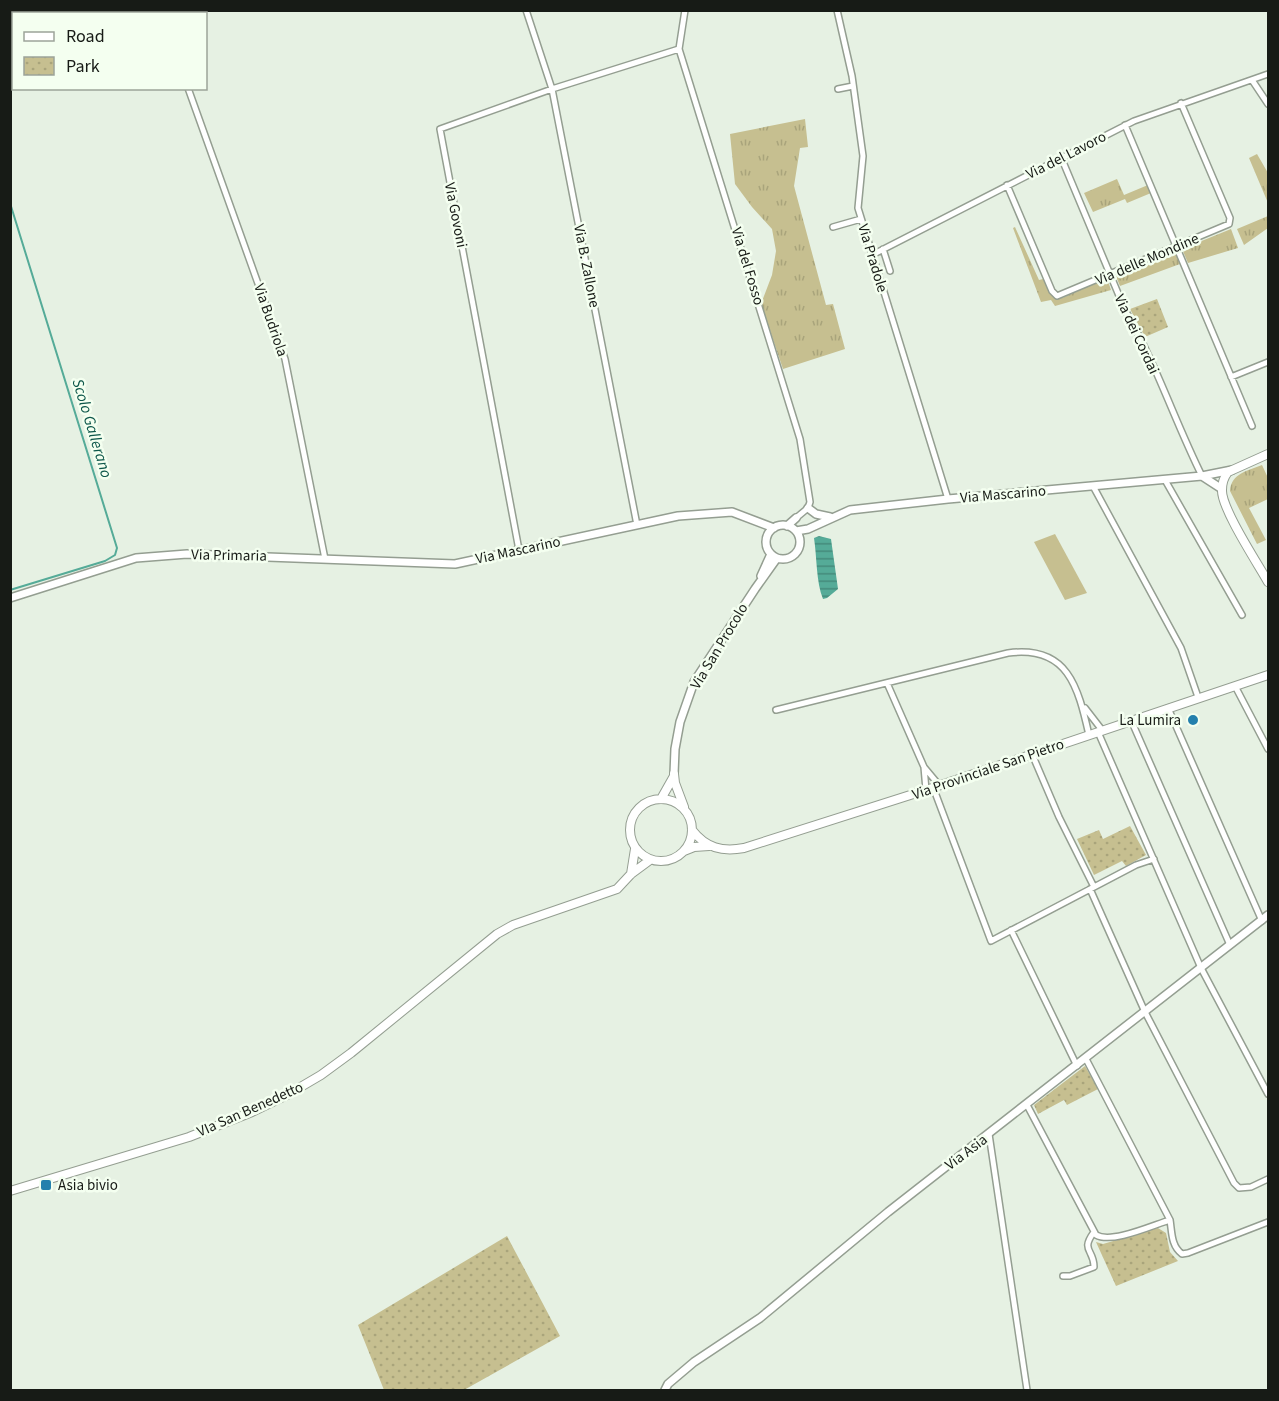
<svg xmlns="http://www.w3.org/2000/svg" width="1279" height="1401" font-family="'Source Sans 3',sans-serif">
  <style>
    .grass { fill: url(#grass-tufts) }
    .park { fill: url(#park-dots) }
    .garden { fill: #c6bf90 }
    .water { fill: url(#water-rules) }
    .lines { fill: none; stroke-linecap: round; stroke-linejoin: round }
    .stream { stroke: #55ab98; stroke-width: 2 }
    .minor-casing { stroke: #949e91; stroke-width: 8 }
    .tertiary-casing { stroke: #949e91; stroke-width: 10 }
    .secondary-casing { stroke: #949e91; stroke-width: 10 }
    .minor { stroke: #fff; stroke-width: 5 }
    .tertiary { stroke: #fff; stroke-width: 7 }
    .secondary { stroke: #fff; stroke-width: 8 }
    .poi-dot { fill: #2480ad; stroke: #f4fff0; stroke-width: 2 }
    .labels { text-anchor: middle; stroke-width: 5; stroke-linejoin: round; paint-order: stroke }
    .street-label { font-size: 15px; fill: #171b16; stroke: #f4fff0 }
    .poi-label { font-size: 15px; fill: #171b16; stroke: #f4fff0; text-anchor: end }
    .water-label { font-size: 16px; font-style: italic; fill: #0d574a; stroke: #f4fff0 }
  </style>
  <defs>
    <pattern id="grass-tufts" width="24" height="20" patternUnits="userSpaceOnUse" patternTransform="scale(1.5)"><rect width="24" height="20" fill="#c6bf90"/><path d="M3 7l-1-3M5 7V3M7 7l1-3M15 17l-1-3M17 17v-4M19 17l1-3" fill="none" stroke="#a9a47b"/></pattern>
    <pattern id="park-dots" width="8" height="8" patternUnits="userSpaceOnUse" patternTransform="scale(1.5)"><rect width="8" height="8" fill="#c6bf90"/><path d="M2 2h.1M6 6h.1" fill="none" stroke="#a9a47b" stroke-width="1.8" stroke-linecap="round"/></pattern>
    <pattern id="water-rules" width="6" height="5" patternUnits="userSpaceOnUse" patternTransform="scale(1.5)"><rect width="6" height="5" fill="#55ab98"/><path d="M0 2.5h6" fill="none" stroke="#458a7b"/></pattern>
  </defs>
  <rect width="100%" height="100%" fill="#e6f1e3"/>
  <path class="grass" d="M805 119 808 147 800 148 794 186 826 305 833 304 845 349 783 369 761 304 772 275 776 251 772 229 752 207 735 184 730 134Z
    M1257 154 1268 173V203L1249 158Z
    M1117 179 1124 195 1148 185 1151 193 1127 203 1125 199 1093 212 1084 193Z
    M1268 216V228L1244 245 1237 229Z
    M1015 227 1039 280 1043 279 1053 296 1062 298 1107 278 1111 290 1055 306 1051 300 1041 302 1013 228Z
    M1231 229 1238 248 1188 263 1182 249Z
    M1176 253 1180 264 1120 286 1115 274 1131 267 1133 272Z
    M1262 465 1268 478V499L1249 508 1266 540 1257 544 1230 491C1231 473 1248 471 1262 465Z"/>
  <path class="park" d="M1157 299 1168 327 1145 337 1130 309Z
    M1130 826 1146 855 1126 866 1122 861 1094 875 1077 839 1099 830 1103 839Z
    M1085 1066 1098 1089 1067 1105 1064 1100 1038 1114 1034 1105Z
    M1158 1228 1166 1233 1170 1252 1178 1261 1116 1286 1096 1242 1103 1244Z
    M507 1236 560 1336 464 1390H384L358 1325Z"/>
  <path class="garden" d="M1055 534 1087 593 1065 600 1034 542Z"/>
  <path class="water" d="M819 536 831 539 838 589 827 598 823 599C816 582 817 557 814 538Z"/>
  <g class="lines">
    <path class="stream" d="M10 203 117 548 115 555 105 561 10 590"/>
    <defs>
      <path id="minor" d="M164 10V14
        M526 10 552 89 637 525
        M685 10 679 49 800 439 810 502 808 508 796 518
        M837 10 852 76 863 156 858 208 948 499
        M1252 80 1268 104
        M188 88 285 359 325 559
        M838 89 853 86
        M1125 125 1252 426
        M1061 157 1125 310C1156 363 1175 422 1202 476
        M1007 185 1052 291 1057 296 1229 224 1230 218 1181 103
        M833 227 861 219
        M883 249 890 271
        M872 255 1134 121 1268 74
        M1231 377 1268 362
        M1165 480 1242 615
        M1093 486 1181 648 1198 697
        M519 550 440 129 552 89 679 49
        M887 683 924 767
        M1235 686 1268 749
        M1085 708 1102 730
        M1168 708 1262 921
        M776 710 1008 653C1068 645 1078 687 1089 735
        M1131 720 1230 945
        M1098 732 1201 968 1268 1094
        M1032 754 1059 817 1094 887
        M933 787 991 941 1136 865 1154 859
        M926 790 924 767 939 785
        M1090 889 1145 1012 1234 1183 1239 1188 1251 1187 1268 1179
        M1011 930 1077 1066
        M1086 1059 1170 1220C1172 1232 1171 1246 1182 1254L1188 1253 1268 1222
        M1027 1105 1096 1235C1112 1244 1153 1225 1170 1220
        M989 1134 1027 1390
        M1063 1276H1070L1094 1267C1094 1249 1080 1251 1094 1232"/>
      <path id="tertiary" d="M1202 476 1222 489
        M808 508 816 514 830 517
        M766 542a17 17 0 1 1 34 0a17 17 0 1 1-34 0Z
        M787 526 796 518
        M796 531 808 529 850 510 948 499 1202 476 1232 470
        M761 576 771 554
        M10 598 136 558 187 554 455 564 678 516 732 512 774 528
        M674 774 675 749 680 722 694 682 755 589 777 558
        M665 1390 668 1384 694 1362 760 1318 888 1212 1268 915"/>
      <path id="secondary" d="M1268 454 1228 472C1224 477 1222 483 1222 490 1221 508 1258 564 1268 582
        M674 774 675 783 684 807
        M630 830a31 31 0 1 1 62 0a31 31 0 1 1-62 0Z
        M661 799 674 776
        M692 830C706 848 722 852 744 848L926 790 1268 675
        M684 851 694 847 709 846
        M631 874 635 849
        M10 1191 189 1137 252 1112 287 1095 321 1075 351 1053 497 934 513 925 617 889 631 874 650 860"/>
    </defs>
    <use href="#minor" class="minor-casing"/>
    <use href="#tertiary" class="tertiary-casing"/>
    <use href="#secondary" class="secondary-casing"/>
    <use href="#minor" class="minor"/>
    <use href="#tertiary" class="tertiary"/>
    <use href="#secondary" class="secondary"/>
  </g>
  <g class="poi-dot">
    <circle cx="1193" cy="720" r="6"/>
    <rect x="40" y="1179" width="12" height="12" rx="3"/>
  </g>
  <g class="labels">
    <g class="street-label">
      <text transform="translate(1066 155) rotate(-27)" y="5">Via del Lavoro</text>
      <text transform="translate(456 215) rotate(79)" y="5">Via Govoni</text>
      <text transform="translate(873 258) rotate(73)" y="5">Via Pradole</text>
      <text transform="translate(1147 259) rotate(-23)" y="5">Via delle Mondine</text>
      <text transform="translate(587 266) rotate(79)" y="5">Via B. Zallone</text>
      <text transform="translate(748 266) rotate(73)" y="5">Via del Fosso</text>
      <text transform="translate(271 320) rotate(71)" y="5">Via Budriola</text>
      <text transform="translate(1137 334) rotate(65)" y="5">Via dei Cordai</text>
      <text transform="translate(1003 494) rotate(-5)" y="5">Via Mascarino</text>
      <text transform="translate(518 550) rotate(-12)" y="5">Via Mascarino</text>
      <text transform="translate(229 555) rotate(1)" y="5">Via Primaria</text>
      <text transform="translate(719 646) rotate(-59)" y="5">Via San Procolo</text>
      <text transform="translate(988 769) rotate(-19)" y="5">Via Provinciale San Pietro</text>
      <text transform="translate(250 1109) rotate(-24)" y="5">VIa San Benedetto</text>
      <text transform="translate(966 1152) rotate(-37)" y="5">Via Asia</text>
    </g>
    <g class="poi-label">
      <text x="1181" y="725">La Lumira</text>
      <text x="58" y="1190" text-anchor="start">Asia bivio</text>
    </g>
    <g class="water-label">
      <text transform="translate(93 428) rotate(73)" y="6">Scolo Gallerano</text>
    </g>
  </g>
  <rect width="1279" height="1401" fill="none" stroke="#171b16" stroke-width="24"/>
  <rect x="12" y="12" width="195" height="78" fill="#f4fff0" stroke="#9ca499" stroke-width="1.5"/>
  <rect x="24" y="32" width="30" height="9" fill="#ffffff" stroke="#9ca499" stroke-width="1.5"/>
  <text x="66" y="42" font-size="18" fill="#171b16">Road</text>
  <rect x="24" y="57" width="30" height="18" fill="url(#park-dots)" stroke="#9ca499" stroke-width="1.5"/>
  <text x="66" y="72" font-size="18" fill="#171b16">Park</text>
</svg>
